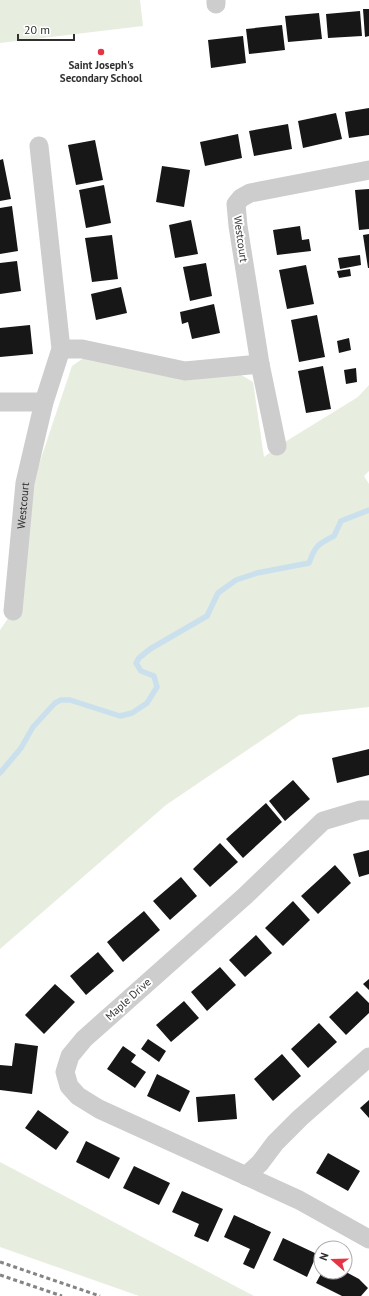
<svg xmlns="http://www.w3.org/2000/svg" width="369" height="1296" font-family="'PT Sans',sans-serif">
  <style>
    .green { fill: #e7eddf }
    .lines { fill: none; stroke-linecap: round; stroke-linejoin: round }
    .stream { stroke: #cbe0ed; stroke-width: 5.5 }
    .building { fill: #171717 }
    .minor { stroke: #cdcdcd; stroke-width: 19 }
    .rail { stroke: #858585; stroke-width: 3; stroke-dasharray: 4 3; stroke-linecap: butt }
    .poi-dot { fill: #e53443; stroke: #fff; stroke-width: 1.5 }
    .labels { text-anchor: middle; stroke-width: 4; stroke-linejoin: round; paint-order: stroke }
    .poi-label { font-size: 11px; font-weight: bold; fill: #303030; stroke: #fff }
    .street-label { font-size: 11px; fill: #303030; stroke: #fff }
  </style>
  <rect width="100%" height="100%" fill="#fff"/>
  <path class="green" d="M0 0H140L143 26 0 43Z
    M85 357 191 380 238 373 253 382 264 457 280 445 358 397 369 385V471L364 476 369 484V707L299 715 166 805 0 949V630L23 597 32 485 72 366Z
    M0 1162 254 1296H139L0 1247Z"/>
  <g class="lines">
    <path class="stream" d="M0 773 21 748 33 727 55 703 61 700H70L120 716 132 713 147 703 157 687 154 676 141 671 136 663 139 658 150 649 207 616 218 593 236 580 257 573 309 563C315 546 318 544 334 536L341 521 369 510"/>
  </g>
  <path class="building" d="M363 9H369V36L365 37Z
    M360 11 362 36 328 38 326 14Z
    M319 13 322 39 288 42 285 16Z
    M282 25 285 50 249 54 246 29Z
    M243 36 246 63 211 68 208 40Z
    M369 108V135L349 138 345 112Z
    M336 113 342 139 303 148 298 121Z
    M288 124 292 149 254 156 249 131Z
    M238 134 242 158 205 166 200 142Z
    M95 140 103 180 76 185 68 145Z
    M3 159 11 199 0 201V160Z
    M162 166 190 170 184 207 156 202Z
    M104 185 111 223 86 228 79 190Z
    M369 189V229L359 230 355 190Z
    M12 206 18 251 0 254V208Z
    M191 220 198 254 175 258 169 225Z
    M300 226 302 240 309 239 311 251 277 255 273 230Z
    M369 234V268H368L363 235Z
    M112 235 118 279 92 282 85 238Z
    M360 255 361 265 340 269 338 258Z
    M17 261 21 291 0 294V263Z
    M206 263 212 296 190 301 183 267Z
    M306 265 314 304 287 309 279 270Z
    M350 269 351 276 339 278 337 271Z
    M121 287 127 313 96 320 91 294Z
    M214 304 220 333 192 339 188 322 182 324 180 312Z
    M317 315 325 357 299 362 291 320Z
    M30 325 33 354 0 357V328Z
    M349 338 351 350 339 353 337 341Z
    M323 366 331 409 306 413 298 371Z
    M356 368 357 382 346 384 344 370Z
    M369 749V775L337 783 332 758Z
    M293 780 310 799 285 821 269 801Z
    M266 803 282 822 243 858 226 839Z
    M220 843 238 862 210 887 193 869Z
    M369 850V874L359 877 353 854Z
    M335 865 351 883 318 914 301 896Z
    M181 877 197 896 170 920 153 901Z
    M293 901 310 920 283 946 265 928Z
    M144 911 160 930 123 962 107 942Z
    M256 935 272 953 245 977 229 960Z
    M98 952 114 971 86 995 70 976Z
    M220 967 236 985 207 1011 191 992Z
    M369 979V990L363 984Z
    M55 984 75 1002 44 1034 25 1015Z
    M357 991 369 1003V1013L346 1035 329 1017Z
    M184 1001 199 1018 171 1042 156 1025Z
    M319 1023 337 1042 308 1068 291 1049Z
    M148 1039 166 1051 159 1062 141 1049Z
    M15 1043 38 1046 32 1094 0 1090V1065L12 1066Z
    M123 1046 136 1055 131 1062 146 1072 135 1088 107 1069Z
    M282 1054 301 1076 273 1101 254 1079Z
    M157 1074 190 1091 180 1112 147 1096Z
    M235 1094 237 1119 198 1122 196 1097Z
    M369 1100V1118L360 1108Z
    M38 1110 69 1132 56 1150 25 1128Z
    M86 1141 120 1158 109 1179 76 1162Z
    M328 1153 360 1171 348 1191 316 1173Z
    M134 1166 170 1183 159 1205 123 1188Z
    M182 1191 223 1209 208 1242 194 1236 199 1224 172 1212Z
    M234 1215 271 1232 254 1269 243 1264 250 1249 224 1237Z
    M283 1238 317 1254 307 1277 273 1260Z
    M322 1272H346L359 1279 368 1288 361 1296H342L316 1283Z"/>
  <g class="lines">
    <g class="minor">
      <path d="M216 0V4"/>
      <path d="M61 349H82L185 371 260 364"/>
      <path d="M0 402H44"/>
      <path d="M277 446 260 364 238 226 236 204 241 198 250 193 369 170"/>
      <path id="s1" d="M13 611 25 483 44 402 61 349 39 146"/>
      <path d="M369 810H360L323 821 245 896 84 1039 70 1056 65 1072 69 1086 78 1096 99 1109 299 1200 369 1239"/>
      <path d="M246 1176 260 1163 275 1143 300 1118 369 1057"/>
    </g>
    <path class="rail" d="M0 1262 100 1296
      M0 1275 62 1296"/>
  </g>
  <circle class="poi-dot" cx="101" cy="52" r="4"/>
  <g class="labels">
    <g class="poi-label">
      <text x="101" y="69">Saint Joseph's<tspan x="101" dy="13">Secondary School</tspan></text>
    </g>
    <g class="street-label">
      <text transform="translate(241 239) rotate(82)" y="4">Westcourt</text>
      <text dy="4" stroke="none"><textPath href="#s1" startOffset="106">Westcourt</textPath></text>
      <text transform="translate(128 999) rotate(-42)" y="4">Maple Drive</text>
    </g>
  </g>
  <g transform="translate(333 1260) rotate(290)"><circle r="19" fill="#ffffff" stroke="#acacac"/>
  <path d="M0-3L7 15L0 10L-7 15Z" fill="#e53443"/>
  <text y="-6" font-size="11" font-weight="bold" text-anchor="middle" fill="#303030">N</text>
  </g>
  <path d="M18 34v6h56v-6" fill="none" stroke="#303030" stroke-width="2"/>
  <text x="24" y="34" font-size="12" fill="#303030" stroke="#ffffff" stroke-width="3" paint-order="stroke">20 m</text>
</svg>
